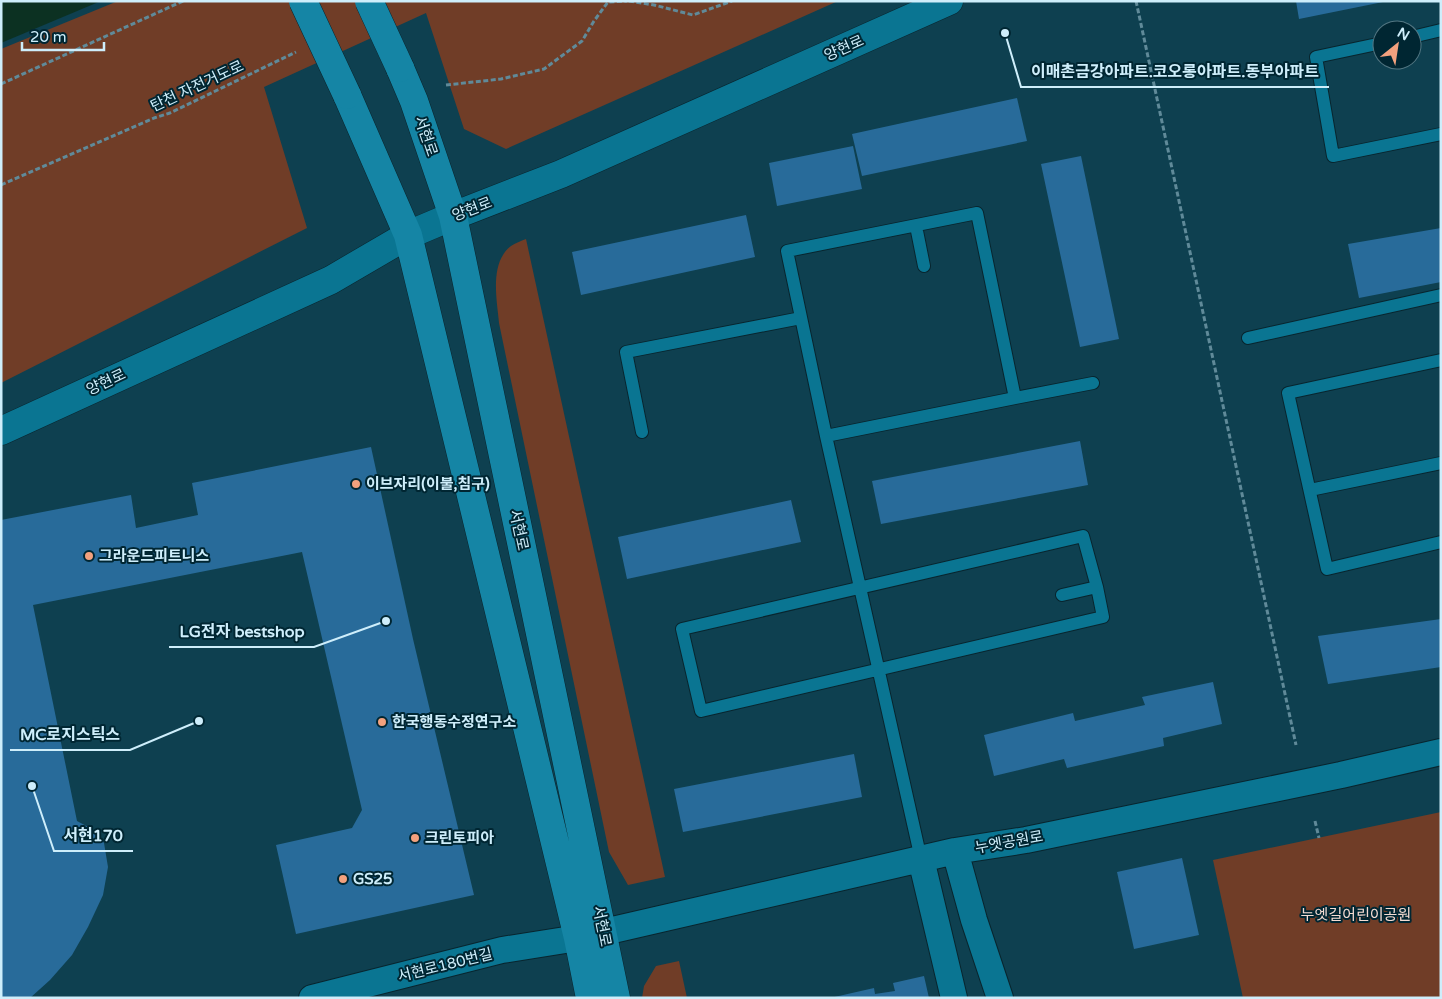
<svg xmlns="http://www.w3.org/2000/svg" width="1442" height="999" font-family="'Varela Round','Noto Sans KR',sans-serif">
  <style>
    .green { fill: #703d27 }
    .water { fill: #0c3122 }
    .building { fill: #286b9a }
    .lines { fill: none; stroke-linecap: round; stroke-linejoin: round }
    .service-casing { stroke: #08252e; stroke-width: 14 }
    .minor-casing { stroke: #08252e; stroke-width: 28 }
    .secondary-casing { stroke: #08252e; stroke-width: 29 }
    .primary-casing { stroke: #08252e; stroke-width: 29 }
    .path { stroke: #608a99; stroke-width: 3; stroke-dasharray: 5 2.5; stroke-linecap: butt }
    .service { stroke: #0a7592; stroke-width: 12 }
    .minor { stroke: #0a7592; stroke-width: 26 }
    .secondary { stroke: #0a7592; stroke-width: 28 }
    .primary { stroke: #1585a5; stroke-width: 28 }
    .primary-bridge-casing { stroke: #08252e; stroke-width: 29; stroke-linecap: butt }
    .primary-bridge { stroke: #1585a5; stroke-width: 28 }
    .poi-dot { fill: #f2a17e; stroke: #002632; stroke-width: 2 }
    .labels { text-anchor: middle; stroke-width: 4; stroke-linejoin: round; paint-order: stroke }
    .street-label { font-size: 15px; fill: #ceeefb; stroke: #002632 }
    .poi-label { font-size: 15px; font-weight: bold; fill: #ceeefb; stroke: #002632; text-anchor: start }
    .park-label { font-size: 15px; fill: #f5dcd2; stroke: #002632 }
    .leader { fill: none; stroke: #ceeefb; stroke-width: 2 }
    .callout-dot { fill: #ceeefb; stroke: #002632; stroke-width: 2 }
    .callout-label { font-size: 16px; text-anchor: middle; font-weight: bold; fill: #ceeefb; stroke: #002632; stroke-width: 4; stroke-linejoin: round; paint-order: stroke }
  </style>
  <rect width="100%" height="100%" fill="#0e4050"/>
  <path class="green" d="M118 1H838L506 149 464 129 426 13 264 87 307 228 1 383V49Z
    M526 239 665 877 628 885 609 852 499 323C497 300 489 263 511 246 515 243 521 241 526 239Z
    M1441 812V998H1243L1213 860Z
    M679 961 687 998H642L644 986 656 966Z"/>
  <path class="water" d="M1 1H101L1 43Z"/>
  <path class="building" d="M1296 1H1383V2L1299 19Z
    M1017 98 1027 141 862 176 852 134Z
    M853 146 862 189 777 206 769 163Z
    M1081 156 1119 339 1080 347 1041 164Z
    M746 215 755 257 581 295 572 252Z
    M1441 228V282L1359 298 1348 244Z
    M1080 441 1088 485 881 524 872 481Z
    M371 447 413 639 474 895 296 934 276 845 352 828 362 810 302 552 33 605 77 821 92 829 104 843 108 867 103 895 88 927 72 955 50 980 30 998H1V520L131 495 136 528 198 515 192 483Z
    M791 500 801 542 627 579 618 537Z
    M1441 619V667L1328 684 1318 636Z
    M1213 682 1222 724 1163 738 1164 746 1067 768 1064 759 994 776 984 735 1073 713 1075 721 1145 705 1142 697Z
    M854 754 862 797 683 832 674 789Z
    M1182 858 1199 935 1134 949 1117 872Z
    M924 976 929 998H830L874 988 875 994 895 991 893 983Z"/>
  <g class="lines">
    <defs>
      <path id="service" d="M1412 37 1441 30
        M1382 43 1316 57 1333 156 1441 134
        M916 226 924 266
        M1248 338 1441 295
        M1441 360 1288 393 1327 569 1441 542
        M1015 398 1093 383
        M642 432 626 352 801 318
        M826 436 1015 398 977 213 787 251 826 436 921 859
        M1310 490 1441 463
        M1083 536 1097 587 1103 617 701 711 682 629Z
        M1062 595 1097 587"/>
      <path id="minor" d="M955 851 974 920 1000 998
        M921 859 954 998
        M312 998 502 950 578 938 955 851 1026 840 1341 775 1441 752"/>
      <path id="secondary" d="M1 431 331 280 408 235 453 216 561 174 949 1"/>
      <path id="primary" d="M400 68 414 101 453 216 616 998
        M347 95 408 235 578 938 590 998"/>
    </defs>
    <use href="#service" class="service-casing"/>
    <use href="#minor" class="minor-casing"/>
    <use href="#secondary" class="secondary-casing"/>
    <use href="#primary" class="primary-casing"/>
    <path class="path" d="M629 1 654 5 693 15 732 1
      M1136 1 1296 745
      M1 84 183 1
      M446 85 501 79 544 69 582 41 594 21 608 2 627 1
      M1 185 154 118 170 113 296 52
      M1315 821 1319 838"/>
    <use href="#service" class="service"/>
    <use href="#minor" class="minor"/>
    <use href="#secondary" class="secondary"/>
    <use href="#primary" class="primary"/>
    <defs>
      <path id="primary-bridge" d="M303 1 347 95
        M369 1 400 68"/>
    </defs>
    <use href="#primary-bridge" class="primary-bridge-casing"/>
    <use href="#primary-bridge" class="primary-bridge"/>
  </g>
  <g class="poi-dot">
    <circle cx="356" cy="484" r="5"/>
    <circle cx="89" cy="556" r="5"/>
    <circle cx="382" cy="722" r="5"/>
    <circle cx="415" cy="838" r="5"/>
    <circle cx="343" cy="879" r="5"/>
  </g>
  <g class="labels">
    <g class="street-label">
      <text transform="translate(844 48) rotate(-24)" y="5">양현로</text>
      <text transform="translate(197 86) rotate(-25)" y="5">탄천 자전거도로</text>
      <text transform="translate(426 136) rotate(71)" y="5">서현로</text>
      <text transform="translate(472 209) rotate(-21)" y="5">양현로</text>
      <text transform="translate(106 382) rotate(-25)" y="5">양현로</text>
      <text transform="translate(519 530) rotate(78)" y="5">서현로</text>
      <text transform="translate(1009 842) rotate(-10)" y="5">누엣공원로</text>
      <text transform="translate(602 926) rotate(79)" y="5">서현로</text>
      <text transform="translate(445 965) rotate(-14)" y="5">서현로180번길</text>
    </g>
    <g class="poi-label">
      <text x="366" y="489">이브자리(이불,침구)</text>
      <text x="99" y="561">그라운드피트니스</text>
      <text x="392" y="727">한국행동수정연구소</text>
      <text x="425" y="843">크린토피아</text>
      <text x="353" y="884">GS25</text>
    </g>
    <g class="park-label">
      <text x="1356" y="920">누엣길어린이공원</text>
    </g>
  </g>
  <path class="leader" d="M1005 33L1021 87H1329M386 621L314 647H169M199 721L130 750H10M32 786L54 851H133"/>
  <g class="callout-dot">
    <circle cx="1005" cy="33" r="5"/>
    <circle cx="386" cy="621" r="5"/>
    <circle cx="199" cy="721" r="5"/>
    <circle cx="32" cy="786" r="5"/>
  </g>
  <g class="callout-label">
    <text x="1175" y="77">이매촌금강아파트.코오롱아파트.동부아파트</text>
    <text x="242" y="637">LG전자 bestshop</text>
    <text x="70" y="740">MC로지스틱스</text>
    <text x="93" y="841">서현170</text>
  </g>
  <rect width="1442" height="999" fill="none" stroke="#ceeefb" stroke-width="5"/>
  <g transform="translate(1397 45) rotate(30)"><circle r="24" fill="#002632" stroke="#527682"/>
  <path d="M0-4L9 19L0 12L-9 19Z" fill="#f2a17e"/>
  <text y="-8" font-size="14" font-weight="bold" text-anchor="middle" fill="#ceeefb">N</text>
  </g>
  <path d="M22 42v8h82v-8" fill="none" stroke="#ceeefb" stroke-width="2.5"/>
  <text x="30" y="42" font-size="15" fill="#ceeefb" stroke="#002632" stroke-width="4" paint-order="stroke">20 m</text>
</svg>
